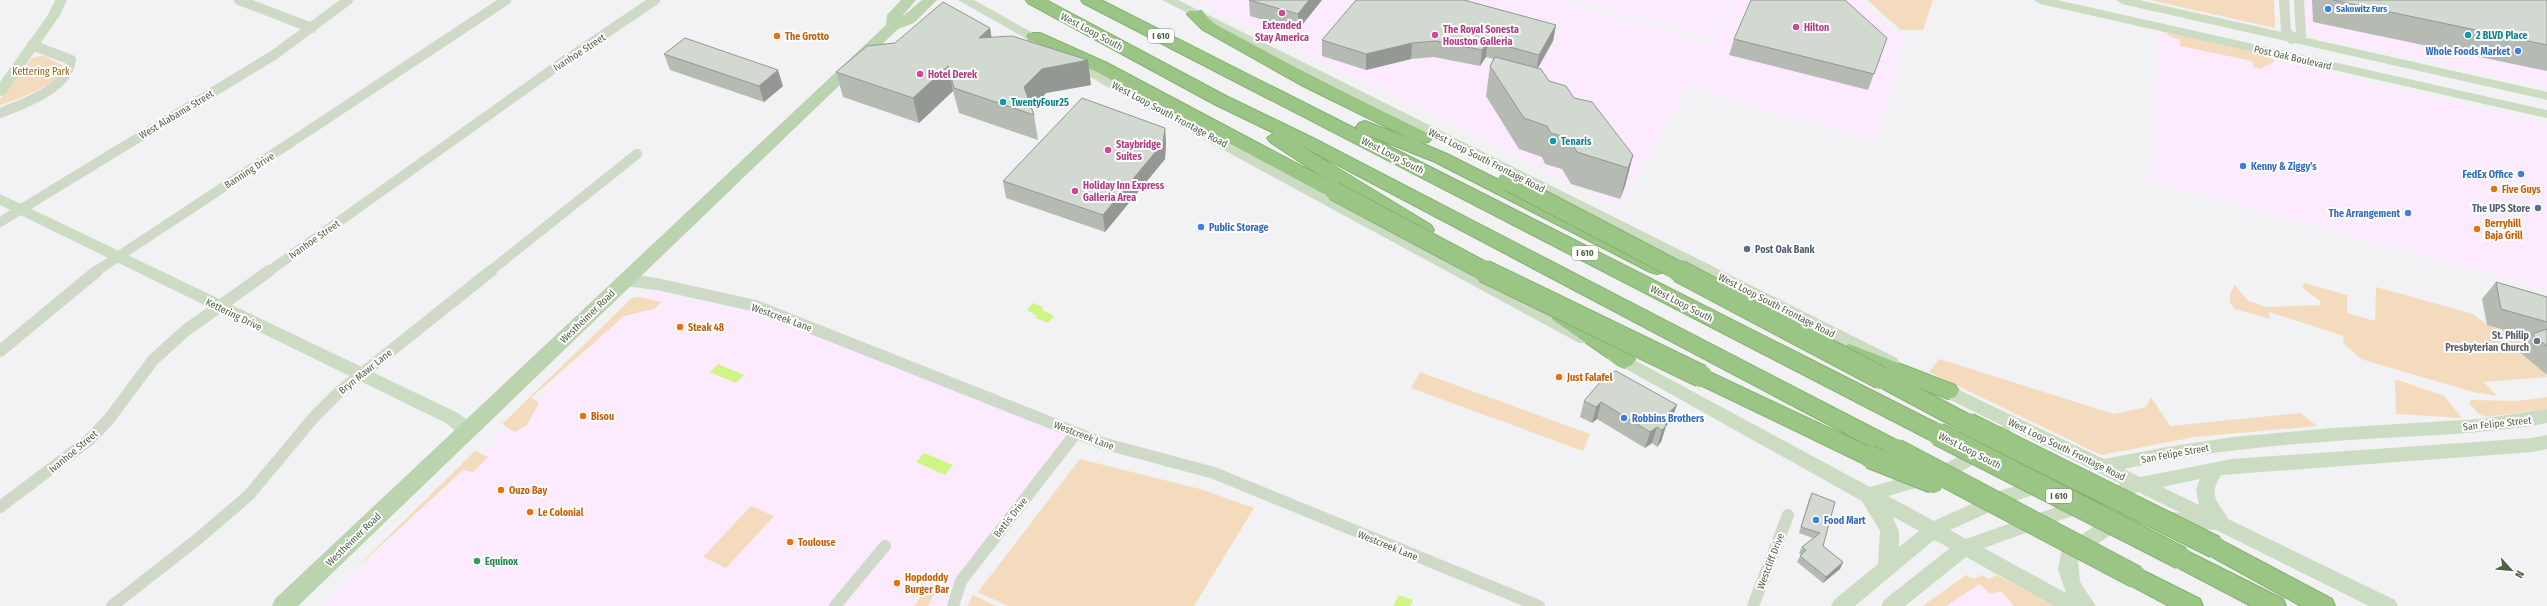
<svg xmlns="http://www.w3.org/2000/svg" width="2547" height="606" font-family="'Fira Sans Condensed',sans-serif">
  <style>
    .commercial { fill: #fcebfe }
    .green { fill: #f5dbbd }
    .water { fill: #cdf685 }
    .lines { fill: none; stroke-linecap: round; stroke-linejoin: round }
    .highway-casing { stroke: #85b16f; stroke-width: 2 }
    .street-far1 { stroke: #cedac7; stroke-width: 10 }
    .street { stroke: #cedac7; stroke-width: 12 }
    .secondary { fill: #cbdcc2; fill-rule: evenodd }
    .primary { fill: #bbd3af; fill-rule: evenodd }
    .highway { fill: #9ac584; fill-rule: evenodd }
    .highway-bridge-far1-casing { stroke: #85b16f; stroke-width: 20; stroke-linecap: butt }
    .highway-bridge-casing { stroke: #85b16f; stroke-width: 24; stroke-linecap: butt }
    .highway-bridge-far1 { stroke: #9ac584; stroke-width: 18 }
    .highway-bridge { stroke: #9ac584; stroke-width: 22 }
    .wall { fill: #b5bbb3 }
    .shaded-wall { fill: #939892 }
    .building { fill: #d2d9d0; stroke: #939892 }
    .shop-dot { fill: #3f7fe0; stroke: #fff; stroke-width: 1.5 }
    .hotel-dot { fill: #d1479c; stroke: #fff; stroke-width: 1.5 }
    .culture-dot { fill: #0f9aa8; stroke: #fff; stroke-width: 1.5 }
    .food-dot { fill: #e8710a; stroke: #fff; stroke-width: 1.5 }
    .service-dot { fill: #5c6f8a; stroke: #fff; stroke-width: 1.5 }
    .worship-dot { fill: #6b7280; stroke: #fff; stroke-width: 1.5 }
    .leisure-dot { fill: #2e9e5b; stroke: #fff; stroke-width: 1.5 }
    .labels { text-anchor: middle; stroke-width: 4; stroke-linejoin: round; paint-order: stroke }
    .far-shop-label { font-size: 9px; font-weight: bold; fill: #366cbe; stroke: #fff; text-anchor: start }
    .shield { fill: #fff; stroke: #85917e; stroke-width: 1 }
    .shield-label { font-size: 9px; font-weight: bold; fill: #516247 }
    .hotel-label { font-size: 10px; font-weight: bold; fill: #b23c85; stroke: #fff; text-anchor: start }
    .street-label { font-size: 10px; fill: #516247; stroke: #fff }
    .culture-label { font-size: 10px; font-weight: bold; fill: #0d838f; stroke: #fff; text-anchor: start }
    .food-label { font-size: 10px; font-weight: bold; fill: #c56008; stroke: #fff; text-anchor: start }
    .shop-label { font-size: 10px; font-weight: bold; fill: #366cbe; stroke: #fff; text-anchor: start }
    .park-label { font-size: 10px; fill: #8e610d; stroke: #fff }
    .service-label { font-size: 10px; font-weight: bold; fill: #4e5e75; stroke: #fff; text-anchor: end }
    .worship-label { font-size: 10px; font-weight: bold; fill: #5b616d; stroke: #fff; text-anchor: end }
    .leisure-label { font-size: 10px; font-weight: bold; fill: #27864d; stroke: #fff; text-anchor: start }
  </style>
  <rect width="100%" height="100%" fill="#f2f1f4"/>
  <path class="commercial" d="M1195 0H1560L1713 45 1734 0H1860L1904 41 1875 141 1688 87 1620 206Z
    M1573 0H1731L1712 39Z
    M2304 0H2547V88L2307 35Z
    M2158 32 2547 123V290L2145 179 2155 166Z
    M651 290 697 302 760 312 1069 437 950 591 946 606H322Z
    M1965 582 2001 584 2019 606H1933Z"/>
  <path class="green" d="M1867 0H1933L1923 30H1901Z
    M2149 0H2274L2275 28Z
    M2168 32 2268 55 2275 61 2260 69 2253 67 2252 61 2180 46V40L2168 36Z
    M43 55 63 66C60 86 17 99 0 105V99L31 59Z
    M2304 283 2347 295V313L2375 321 2376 287 2473 314 2487 325 2526 337 2547 377 2484 382 2497 396 2473 392 2361 359 2343 343 2344 336 2269 312 2270 319 2235 309 2230 303V294L2235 285 2247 300 2265 307 2321 305 2320 301 2303 288Z
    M639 297 662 302 654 309 624 316 531 398 539 403 527 425 515 432 502 424 632 298Z
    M1939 359 2114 414 2146 407 2151 397 2170 426 2300 413 2317 426 2195 437 2101 455 1929 372Z
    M1420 372 1590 434 1583 451 1411 388Z
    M2395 379 2444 396 2462 418 2396 414Z
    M2547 397V409L2486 417 2479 414 2469 403 2471 400 2517 401Z
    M475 451 488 457 473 472 463 470 351 573Z
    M1080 459 1200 489 1254 508 1194 606H1008L978 592Z
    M751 506 774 516 726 568 703 557Z
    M1966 575 1974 579 1982 575 1989 579 1997 575 2054 606H2014L2001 591 1990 594 1980 584 1946 606H1922Z
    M926 590 935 593 928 606H914Z
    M973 595 996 606H967Z"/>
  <path class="water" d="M1033 303 1043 307 1041 309 1054 316 1048 323 1035 318 1037 316 1027 310Z
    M718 364 744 375 736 383 710 372Z
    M924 453 953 465 945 475 916 462Z
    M1399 595 1413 600 1410 606H1393Z"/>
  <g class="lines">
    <defs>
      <path id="highway" d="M1026 0H1046L1226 96 1311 137 1904 444 1907 450 1904 456 1896 459 1888 456 1298 144 1431 225 1434 230 1431 235 1424 236 1417 235 1336 186 1338 189 1336 193 1329 195 1322 193 1095 71 1028 39 1026 36 1028 33H1040L1107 63 1326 179 1270 142 1267 138 1274 133 1214 104 1028 3Z
        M1081 0H1101L1358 130 1356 127 1359 123 1365 121 1411 139 1301 85 1203 30 1187 14 1189 11H1201L1215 24 1313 77 1429 134 1432 138 1429 142 1421 143 1447 154 1664 262 1667 267 1664 272 1657 274 1650 272 1435 162 1363 133 1946 428 1949 434 1946 440 1938 443 1930 440 1083 3Z
        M1560 308 1567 310 1632 355 1635 360 1632 365 1625 368 1618 365 1553 320 1550 315 1553 310Z
        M1849 344 1955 385 1959 391 1955 397 1948 399 1917 387 1976 418 1979 424 1976 430 1968 432 1960 430 1874 384 1870 378 1877 371 1842 357 1839 352 1842 347Z
        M1701 368 1878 451 1881 457 1878 463 1870 466 1862 463 1694 382 1691 376 1694 370Z
        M2215 537 2332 599 2335 606H2301L2207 554 2203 547 2207 540Z
        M2181 548 2283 599 2286 606H2251L2173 565 2169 558 2173 551Z
        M2136 567 2200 599 2203 606H2169L2128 584 2124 577 2128 570Z"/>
    </defs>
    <use href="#highway" class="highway-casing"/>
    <path class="street-far1" d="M239 0 312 28
      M2284 0 2286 31 2292 39 2301 35 2299 0
      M0 113C23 104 68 89 71 60L32 45
      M0 222 274 55 348 0
      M95 272 506 0
      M268 272 560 64 655 0
      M489 272 637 154"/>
    <path class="street" d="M625 280 657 284 756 306 1102 443 1214 473 1539 606
      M0 351 97 271
      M0 507 89 440 109 419 153 360 185 331 269 271
      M112 606 199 538 249 495 315 416 339 392 491 271
      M835 606 885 546
      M953 606 961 581 1076 433
      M1753 606 1788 515"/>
    <path class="secondary" d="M55 0H67L60 15 5 95 0 96V82L48 15Z
      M958 0H974L1053 44 1051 47H1041Z
      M1162 0H1178L1897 358 1899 362 1897 366 1891 368 1885 366Z
      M2034 0H2057L2547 110V118L2040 4Z
      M2116 0H2139L2547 92V100L2122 4Z
      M1071 55 1591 335 1593 339 1591 343H1579L1102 84 1066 62 1064 59 1066 56Z
      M0 194 458 413 474 425 477 430 474 435C463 439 455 430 446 423L0 205Z
      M1614 349 1870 487 1939 467 1992 438 1996 427 2003 426 1930 390 1928 385 1930 380 1936 379 2104 459 2167 447 2233 437 2333 428 2480 419 2547 409V423C2487 434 2427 435 2365 439 2285 444 2203 451 2124 469L2140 477 2232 459 2532 438 2547 435V449L2532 452 2221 475C2207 498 2219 501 2228 519L2395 600 2398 606H2369L2216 530 2127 523 2078 558 2080 582 2096 606H2054L1966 557 1905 606H1881L1884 600 1950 548 1934 540 1855 606H1831L1834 600 1878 564 1880 531 1862 501 1608 359 1606 355 1608 351ZM2009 428 2121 484 1966 539 1950 530 2012 502 2081 479 2084 474 2081 469 2075 467 2000 491 1934 521 1888 496 1950 478 2005 447 2011 432ZM2200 479 2196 490 2199 505 2162 487ZM2138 492 2181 513 2124 507 2118 510 2062 548 2058 569 2066 593 1984 548ZM1892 516 1919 531 1899 547V531Z"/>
    <path class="primary" d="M901 0H916L901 18 922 0H937L914 23 898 29 298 606H272L275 599 886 25 887 15Z"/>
    <use href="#highway" class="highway"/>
    <defs>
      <path id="highway-bridge-far1" d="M1507 181 1681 272
        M1334 191 1486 272"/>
      <path id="highway-bridge" d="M1484 271 1701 376
        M1679 271 1881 378
        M1968 424 2215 547
        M1938 434 2181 558
        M1896 450 2136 577
        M1870 457 1933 482"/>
    </defs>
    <use href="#highway-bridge-far1" class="highway-bridge-far1-casing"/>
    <use href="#highway-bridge" class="highway-bridge-casing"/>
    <use href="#highway-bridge-far1" class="highway-bridge-far1"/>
    <use href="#highway-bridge" class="highway-bridge"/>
  </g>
  <path class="wall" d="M1249 0H1322L1298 30 1250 16Z
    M2312 0H2547V71L2313 22Z
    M1556 25 1553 41 1538 68 1549 81 1574 98 1633 155 1625 186 1620 199 1571 184 1562 169 1545 164 1542 157 1519 149 1486 96 1490 66 1493 59 1486 57 1480 66 1434 57 1411 59 1366 70 1322 56V40Z
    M990 28 991 37 1091 85 1046 93 1032 109 1034 115 1038 140 959 113 953 91 919 123 843 97 836 72 895 43Z
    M1887 38 1868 90 1729 55 1734 39Z
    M664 54 783 86 764 102 670 70Z
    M1165 128 1166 144 1165 159 1105 232 1006 198 1003 181Z
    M2496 282 2547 297V375L2517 350 2529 337 2487 325 2482 299Z
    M1607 374 1671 421 1666 426 1661 442 1657 447 1652 443 1645 448 1597 419 1592 423 1580 417 1584 401Z
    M1812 493 1823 546 1843 562 1840 569 1823 583 1797 562 1800 556 1801 555 1799 553 1802 547 1813 538 1799 533 1809 499Z"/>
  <path class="shaded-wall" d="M1309 0H1322L1298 30V14Z
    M1556 25 1553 41 1536 71 1539 55Z
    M990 28 994 52 979 38Z
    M1488 41 1486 57 1480 66 1482 50Z
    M1412 43 1411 59 1366 70V54Z
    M1088 60 1091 85 1046 93 1028 112 1024 87 1042 69Z
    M948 66 953 91 919 123 913 98Z
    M778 70 783 86 764 102 759 86Z
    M1165 128 1166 144 1165 159 1105 232 1103 215Z
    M1633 155 1625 186 1620 199 1628 168Z
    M1601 402 1597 419 1592 423 1596 407Z
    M1677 405 1671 421 1666 426 1661 442 1657 447 1662 430 1664 428 1661 431 1666 415Z
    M1657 427 1652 443 1645 448 1650 432Z
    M1843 562 1840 569 1823 583 1826 577Z"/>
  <path class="building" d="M1249 0H1309L1298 14Z
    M1356 0H1464L1556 25 1539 55 1488 41 1482 50 1436 41 1412 43 1366 54 1322 40Z
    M1751 0H1845L1887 38 1874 74 1734 39Z
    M2333 0H2547V45Z
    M943 2 990 28 979 38 1012 36 1088 60 1042 69 1024 87 1034 115 954 88 948 66 913 98 836 72 867 46 895 43Z
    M685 38 778 70 759 86 664 54Z
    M1495 57 1541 69 1549 81 1566 86 1574 98 1592 102 1633 155 1628 168 1577 152 1568 138 1551 133 1547 126 1524 118 1490 66Z
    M1082 98 1165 128 1163 143 1103 215 1003 181Z
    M2496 282 2547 297V322L2501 309Z
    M2547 329V346L2532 334Z
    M1616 371 1677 405 1666 415V426L1662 430 1657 427 1650 432 1601 402 1596 407 1584 401 1607 374Z
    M1812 493 1835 502 1823 546 1843 562 1826 577 1800 556 1806 550 1802 547 1820 533 1801 527Z"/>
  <g class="shop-dot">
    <circle cx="2328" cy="9" r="4"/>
    <circle cx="2518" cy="51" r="4"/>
    <circle cx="2243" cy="166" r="4"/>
    <circle cx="2521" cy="174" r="4"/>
    <circle cx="2408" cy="213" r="4"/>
    <circle cx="1201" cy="227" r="4"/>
    <circle cx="1624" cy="418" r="4"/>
    <circle cx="1816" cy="520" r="4"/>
  </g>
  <g class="hotel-dot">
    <circle cx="1282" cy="13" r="4"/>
    <circle cx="1796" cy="27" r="4"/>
    <circle cx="1435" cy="35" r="4"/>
    <circle cx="920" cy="74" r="4"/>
    <circle cx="1108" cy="150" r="4"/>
    <circle cx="1075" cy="191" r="4"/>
  </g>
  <g class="culture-dot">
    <circle cx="2468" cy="35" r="4"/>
    <circle cx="1003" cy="102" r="4"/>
    <circle cx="1553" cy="141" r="4"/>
  </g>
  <g class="food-dot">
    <circle cx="777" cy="36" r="4"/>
    <circle cx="2494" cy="189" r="4"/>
    <circle cx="2477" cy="229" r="4"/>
    <circle cx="680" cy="327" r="4"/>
    <circle cx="1559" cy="377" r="4"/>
    <circle cx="583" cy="416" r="4"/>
    <circle cx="501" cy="490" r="4"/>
    <circle cx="530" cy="512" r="4"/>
    <circle cx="790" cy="542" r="4"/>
    <circle cx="897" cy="583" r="4"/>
  </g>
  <g class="service-dot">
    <circle cx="2538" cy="208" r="4"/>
    <circle cx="1747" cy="249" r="4"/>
  </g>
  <circle class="worship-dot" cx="2537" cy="341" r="4"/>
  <circle class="leisure-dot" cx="477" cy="561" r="4"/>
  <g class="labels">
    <g class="far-shop-label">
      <text x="2336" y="12">Sakowitz Furs</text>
    </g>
    <g class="shield">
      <rect x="1148" y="29" width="26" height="14" rx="3"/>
      <rect x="1572" y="246" width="26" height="14" rx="3"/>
      <rect x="2046" y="489" width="26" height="14" rx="3"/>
    </g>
    <g class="shield-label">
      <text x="1161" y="39">I 610</text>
      <text x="1585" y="256">I 610</text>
      <text x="2059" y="499">I 610</text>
    </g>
    <g class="hotel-label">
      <text x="1282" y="29" text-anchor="middle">Extended<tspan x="1282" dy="12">Stay America</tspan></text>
      <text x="1804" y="31">Hilton</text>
      <text x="1443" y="33">The Royal Sonesta<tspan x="1443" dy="12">Houston Galleria</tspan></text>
      <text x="928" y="78">Hotel Derek</text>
      <text x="1116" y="148">Staybridge<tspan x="1116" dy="12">Suites</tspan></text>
      <text x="1083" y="189">Holiday Inn Express<tspan x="1083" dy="12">Galleria Area</tspan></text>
    </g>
    <g class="street-label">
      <text transform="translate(1092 31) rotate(28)" y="4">West Loop South</text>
      <text transform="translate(579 52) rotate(-33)" y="4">Ivanhoe Street</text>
      <text transform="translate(2293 57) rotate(13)" y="4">Post Oak Boulevard</text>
      <text transform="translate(176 114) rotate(-31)" y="4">West Alabama Street</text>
      <text transform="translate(1170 114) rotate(28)" y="4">West Loop South Frontage Road</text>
      <text transform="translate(1393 155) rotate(27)" y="4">West Loop South</text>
      <text transform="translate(1487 160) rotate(27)" y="4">West Loop South Frontage Road</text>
      <text transform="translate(249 170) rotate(-33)" y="4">Banning Drive</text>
      <text transform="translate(314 239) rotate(-35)" y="4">Ivanhoe Street</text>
      <text transform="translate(1682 303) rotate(27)" y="4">West Loop South</text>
      <text transform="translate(1777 305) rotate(27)" y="4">West Loop South Frontage Road</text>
      <text transform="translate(234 314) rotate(26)" y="4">Kettering Drive</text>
      <text transform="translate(587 316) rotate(-44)" y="4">Westheimer Road</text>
      <text transform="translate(782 317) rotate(20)" y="4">Westcreek Lane</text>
      <text transform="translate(365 371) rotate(-39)" y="4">Bryn Mawr Lane</text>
      <text transform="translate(2497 423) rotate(-6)" y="4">San Felipe Street</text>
      <text transform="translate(1084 435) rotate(21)" y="4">Westcreek Lane</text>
      <text transform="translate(2067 449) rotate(26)" y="4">West Loop South Frontage Road</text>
      <text transform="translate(1970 450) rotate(27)" y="4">West Loop South</text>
      <text transform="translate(73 451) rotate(-40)" y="4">Ivanhoe Street</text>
      <text transform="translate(2175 453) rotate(-10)" y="4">San Felipe Street</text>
      <text transform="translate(1010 517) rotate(-52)" y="4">Bettis Drive</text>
      <text transform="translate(353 539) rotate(-44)" y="4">Westheimer Road</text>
      <text transform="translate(1388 545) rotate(22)" y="4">Westcreek Lane</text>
      <text transform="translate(1770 561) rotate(-69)" y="4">Westcliff Drive</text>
    </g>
    <g class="culture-label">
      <text x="2476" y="39">2 BLVD Place</text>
      <text x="1011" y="106">TwentyFour25</text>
      <text x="1561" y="145">Tenaris</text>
    </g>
    <g class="food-label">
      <text x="785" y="40">The Grotto</text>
      <text x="2502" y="193">Five Guys</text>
      <text x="2485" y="227">Berryhill<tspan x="2485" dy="12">Baja Grill</tspan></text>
      <text x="688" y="331">Steak 48</text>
      <text x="1567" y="381">Just Falafel</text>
      <text x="591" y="420">Bisou</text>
      <text x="509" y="494">Ouzo Bay</text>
      <text x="538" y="516">Le Colonial</text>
      <text x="798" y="546">Toulouse</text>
      <text x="905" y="581">Hopdoddy<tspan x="905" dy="12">Burger Bar</tspan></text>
    </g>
    <g class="shop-label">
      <text x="2510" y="55" text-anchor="end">Whole Foods Market</text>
      <text x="2251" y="170">Kenny &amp; Ziggy’s</text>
      <text x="2513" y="178" text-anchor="end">FedEx Office</text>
      <text x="2400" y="217" text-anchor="end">The Arrangement</text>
      <text x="1209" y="231">Public Storage</text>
      <text x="1632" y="422">Robbins Brothers</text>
      <text x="1824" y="524">Food Mart</text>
    </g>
    <g class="park-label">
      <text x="41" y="75">Kettering Park</text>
    </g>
    <g class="service-label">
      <text x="2530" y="212">The UPS Store</text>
      <text x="1755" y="253" text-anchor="start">Post Oak Bank</text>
    </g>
    <g class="worship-label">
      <text x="2529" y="339">St. Philip<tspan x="2529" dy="12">Presbyterian Church</tspan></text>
    </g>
    <g class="leisure-label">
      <text x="485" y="565">Equinox</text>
    </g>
  </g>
  <g transform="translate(2511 570) rotate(117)" stroke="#ffffff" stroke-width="3" paint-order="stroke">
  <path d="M0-3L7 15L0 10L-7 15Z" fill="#516247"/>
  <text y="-6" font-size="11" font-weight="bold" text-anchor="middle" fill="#516247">N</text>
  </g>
</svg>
